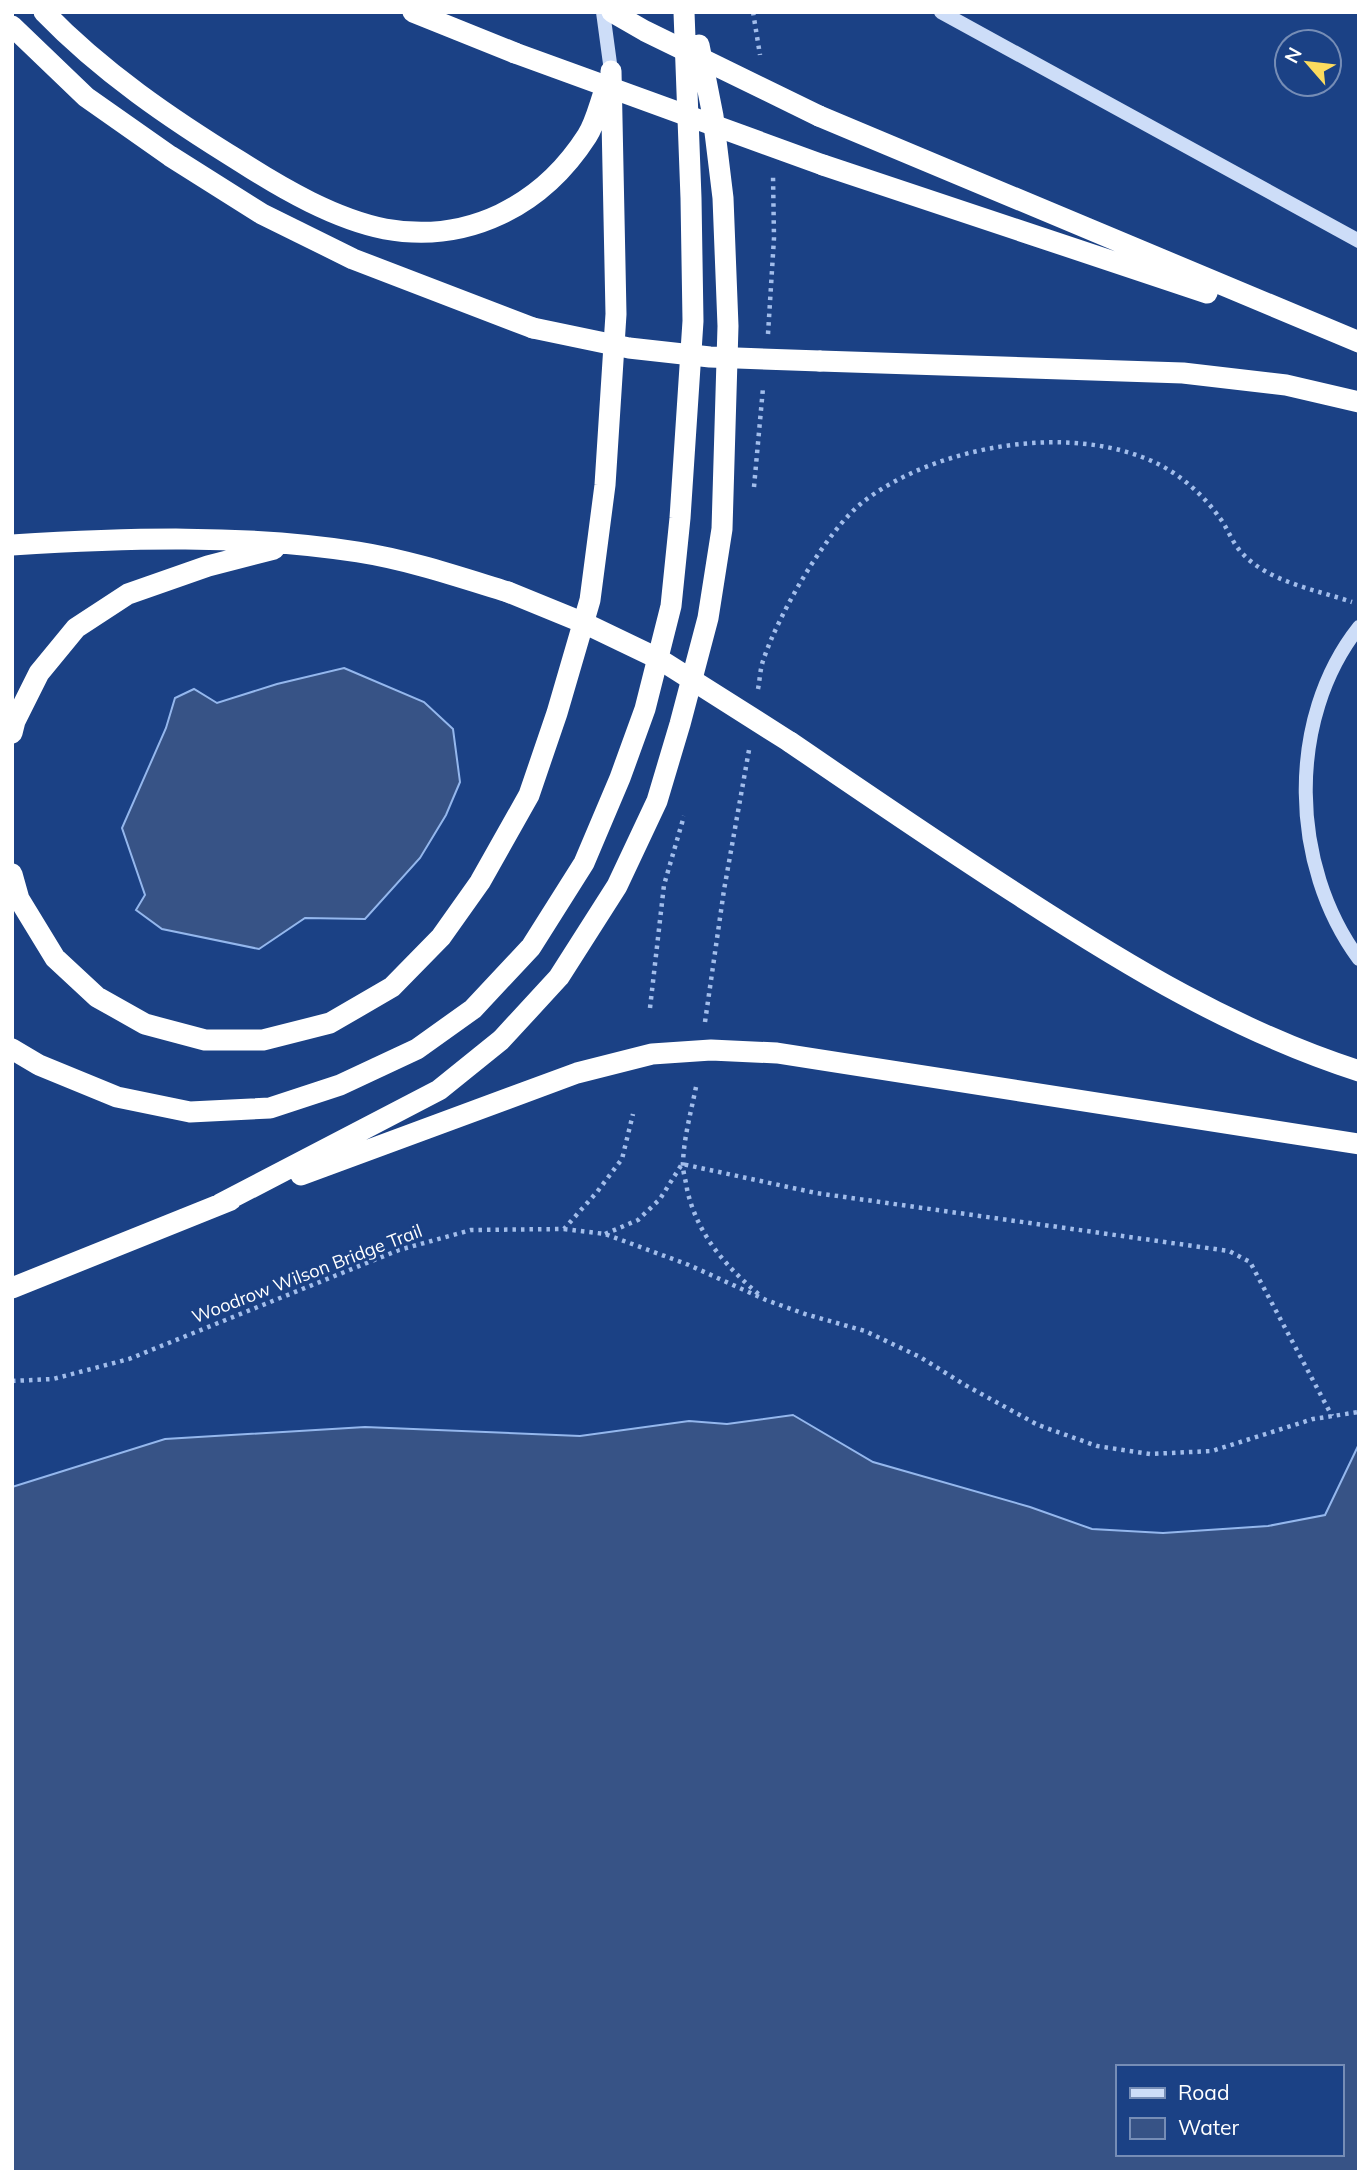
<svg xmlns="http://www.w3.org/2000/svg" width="1371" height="2184" font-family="Mulish,sans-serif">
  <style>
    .water { fill: #375386; stroke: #94b7ed; stroke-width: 2; fill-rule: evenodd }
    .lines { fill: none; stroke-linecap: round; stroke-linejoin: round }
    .path { stroke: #a2bdeb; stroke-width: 4.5; stroke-dasharray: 3.5 5; stroke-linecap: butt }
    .secondary { stroke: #cdddf8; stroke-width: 14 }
    .motorway { stroke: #fff; stroke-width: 21 }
    .motorway-bridge { stroke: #fff; stroke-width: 21 }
    .labels { text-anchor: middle; stroke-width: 5; stroke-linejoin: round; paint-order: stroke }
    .street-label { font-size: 18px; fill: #fff; stroke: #1b4185 }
  </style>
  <rect width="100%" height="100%" fill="#1b4185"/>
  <path class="water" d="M344 668 424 702 453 729 460 782 446 815 420 858 365 919 305 918 259 949 162 929 136 910 145 895 122 828 166 728 175 698 194 689 217 703 277 684Z
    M793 1415 873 1462 1030 1507 1092 1529 1163 1533 1268 1526 1325 1515 1359 1444V2172H12V1487L165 1439 365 1427 580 1436 689 1421 727 1424ZM1117 2067H1341V2154H1117Z"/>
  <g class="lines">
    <path class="path" d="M753 12 760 55
      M768 334 774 238 773 175
      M754 487 763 388
      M758 689C760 679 760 668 764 658 779 614 826 531 863 502 936 445 1075 421 1160 465 1182 476 1205 497 1219 517 1228 528 1232 543 1242 553 1268 582 1317 590 1352 602
      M650 1008 664 885 684 816
      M705 1022 724 890 749 750
      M696 1087C691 1112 684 1137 683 1162 682 1170 686 1180 687 1189 697 1235 727 1268 762 1297
      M564 1229 605 1234 689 1265 766 1300 805 1314 865 1331 920 1357 965 1385 1038 1425 1097 1446 1150 1454 1212 1451 1313 1419 1359 1412
      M605 1234 638 1220 660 1199 682 1164 816 1193 1229 1251 1250 1262 1332 1416
      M12 1381 53 1379 129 1359 399 1250 471 1230 564 1229 597 1192 622 1159 633 1114"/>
    <path class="secondary" d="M603 12 611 71
      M941 12 1359 241
      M1359 627C1286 719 1290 866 1359 959"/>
    <path class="motorway" d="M44 12C102 72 171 119 241 162 283 189 335 219 385 229 468 244 542 206 587 136 596 122 600 102 606 87
      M413 12 515 53
      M12 26 86 97 170 156 262 214 353 259 533 328
      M819 116 1359 342
      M823 165 1207 293
      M820 361 1183 373 1286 385 1359 402
      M12 545C127 538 244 534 358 552 409 560 459 577 508 592
      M12 733 15 721 39 673 76 628 128 594 208 566 274 549
      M790 742C866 794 942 846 1020 896 1128 966 1235 1031 1359 1071
      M12 874 19 899 55 958 97 997 145 1024 205 1040H263L330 1023 392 987 441 937 480 882 529 795 557 713 590 600 605 485 616 314 611 71
      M12 1049 39 1065 117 1097 190 1112 270 1108 340 1085 417 1049 473 1009 531 947 584 863 620 778 645 709 671 606 680 518 693 321 691 198 684 12
      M301 1175 577 1073 652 1054 711 1050 777 1053 1359 1144
      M220 1204 439 1090 501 1040 559 977 617 886 657 801 680 724 708 618 722 529 728 326 723 198 713 116 699 45
      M12 1288 231 1200"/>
    <path class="motorway-bridge" d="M612 12 645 31 819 116
      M515 53 823 165
      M533 328 629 348 710 357 820 361
      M508 592 584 623 659 659 790 742"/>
  </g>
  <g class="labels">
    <g class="street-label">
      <text transform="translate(307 1274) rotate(-21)" y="6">Woodrow Wilson Bridge Trail</text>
    </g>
  </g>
  <rect width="1371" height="2184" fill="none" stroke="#ffffff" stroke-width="28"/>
  <rect x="1116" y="2065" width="228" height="91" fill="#1b4185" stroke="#768db6" stroke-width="2"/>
  <rect x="1130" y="2088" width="35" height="10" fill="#cdddf8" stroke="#768db6" stroke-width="2"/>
  <text x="1178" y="2100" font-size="21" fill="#ffffff">Road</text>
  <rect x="1130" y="2118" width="35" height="21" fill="#375386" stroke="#768db6" stroke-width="2"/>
  <text x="1178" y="2135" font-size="21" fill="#ffffff">Water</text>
  <g transform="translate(1308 63) rotate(298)"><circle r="33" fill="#1b4185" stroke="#768db6" stroke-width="2"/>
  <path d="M0-5L12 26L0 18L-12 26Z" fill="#fcdb5e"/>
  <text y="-10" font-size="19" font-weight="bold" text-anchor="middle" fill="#ffffff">N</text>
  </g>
</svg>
